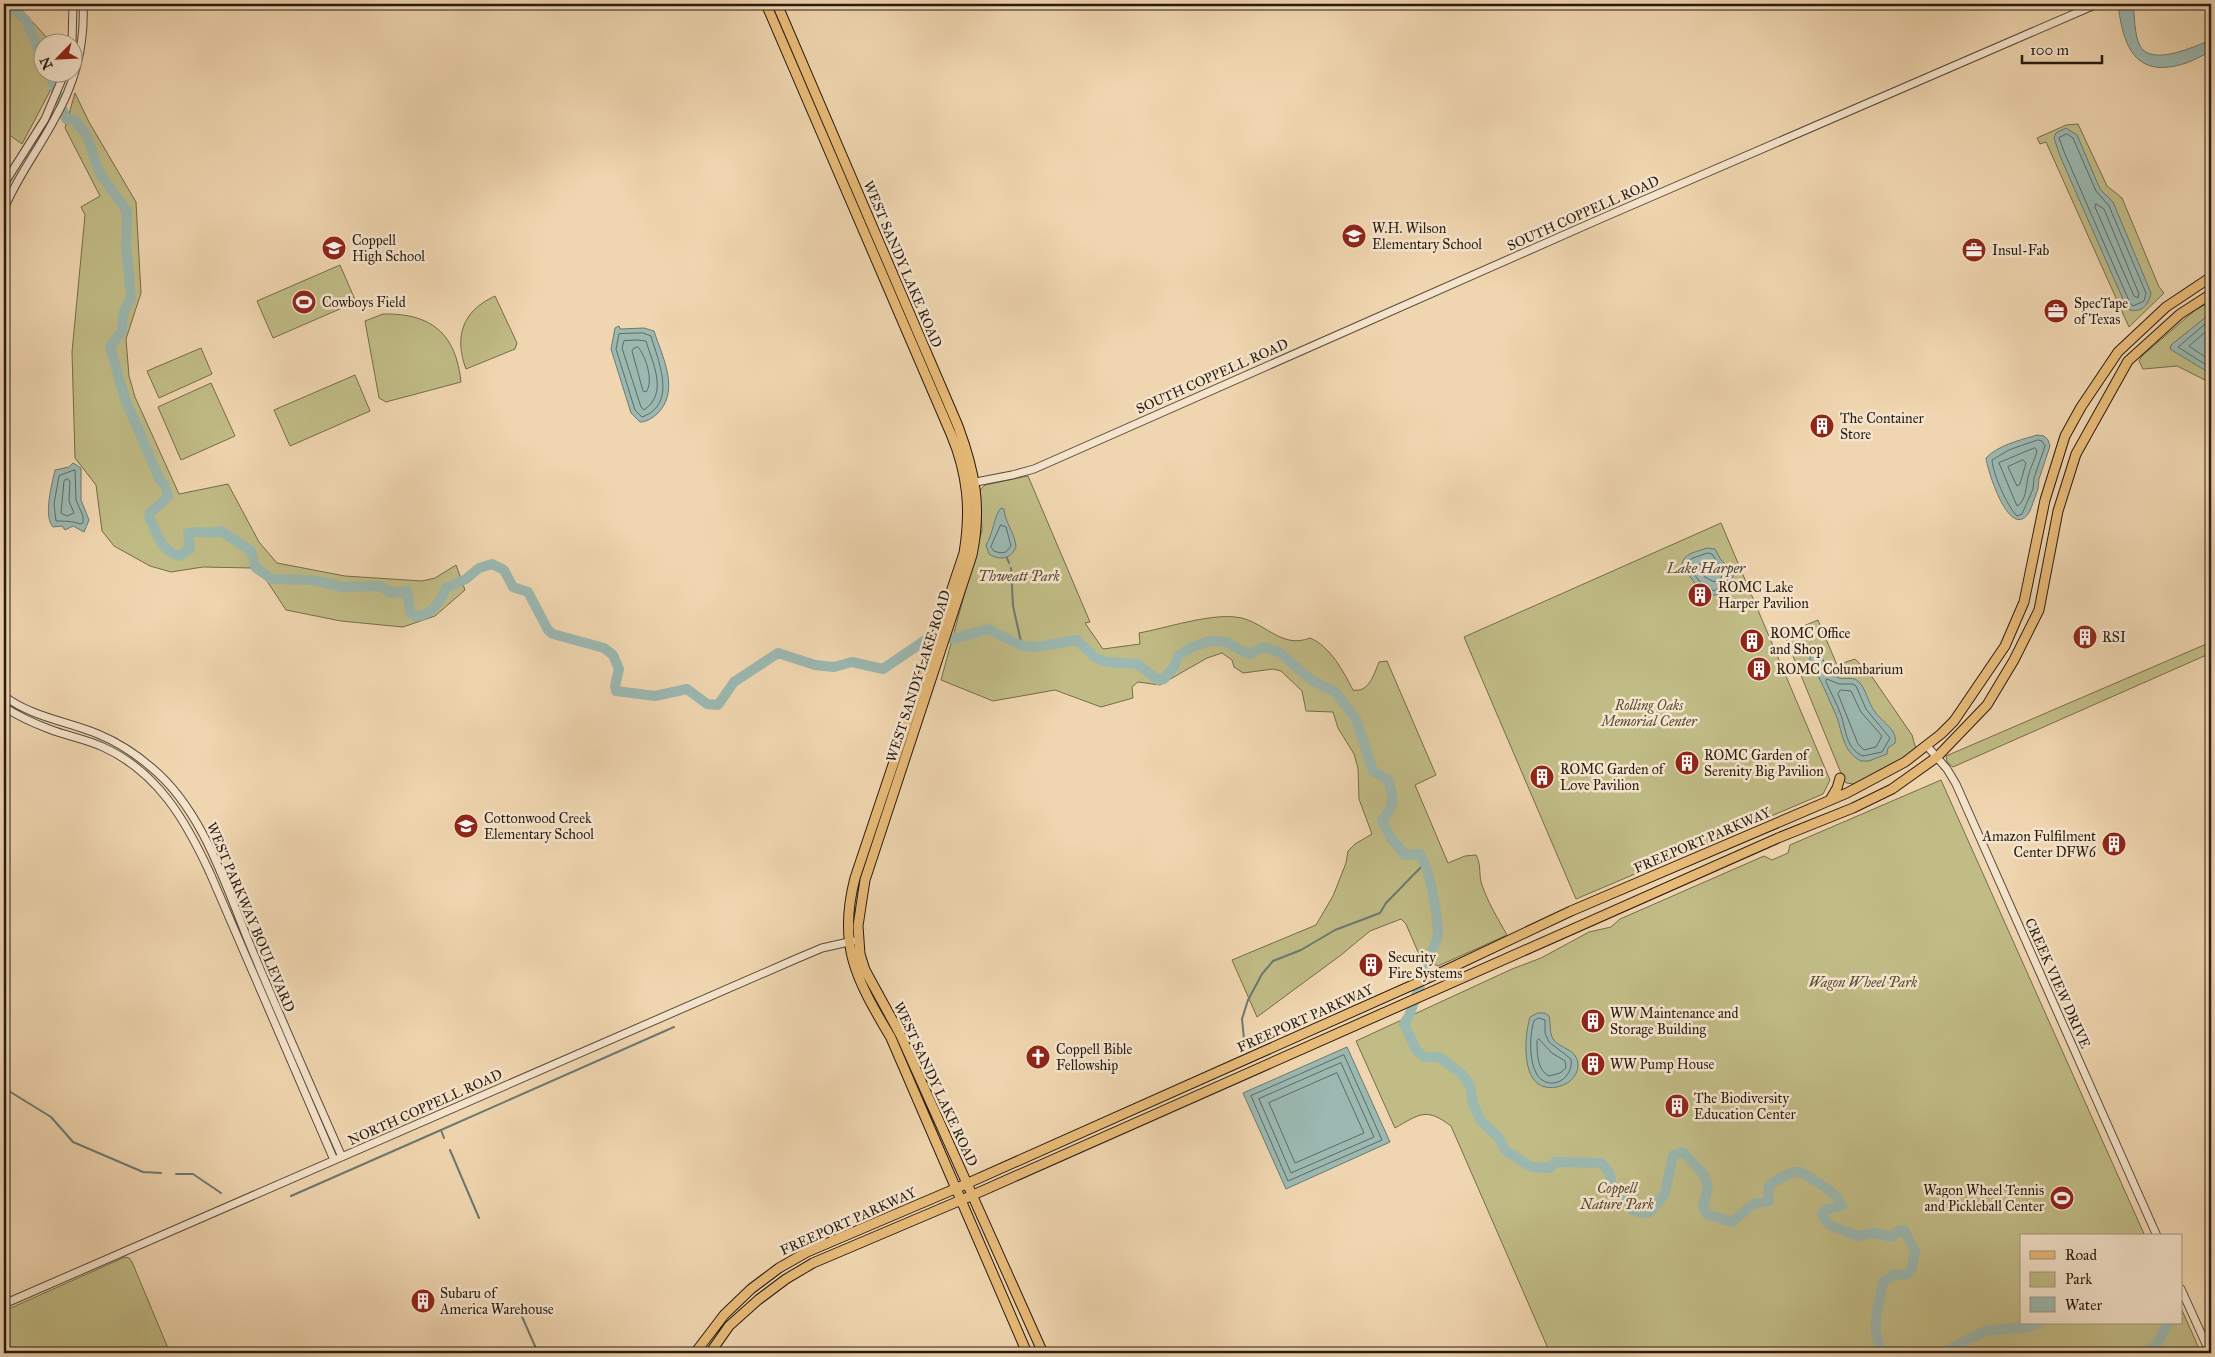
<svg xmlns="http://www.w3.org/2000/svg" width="2215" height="1357" font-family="'IM FELL Great Primer',serif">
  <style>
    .green { fill: #c1bc86; stroke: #746c4c }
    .water { fill: #9bb8b1; stroke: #6c7971 }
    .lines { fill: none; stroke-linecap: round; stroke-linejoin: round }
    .shore { stroke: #606a62; stroke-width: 1 }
    .stream { stroke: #6c7971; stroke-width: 2 }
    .river { stroke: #9bb8b1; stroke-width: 10 }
    .minor-casing { stroke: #584a3a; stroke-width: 9 }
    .major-casing { stroke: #261b12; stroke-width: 11 }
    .minor { stroke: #f5e4cc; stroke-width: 7 }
    .major { stroke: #e8bb78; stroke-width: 9 }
    .labels { text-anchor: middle; stroke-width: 5; stroke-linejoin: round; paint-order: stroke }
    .street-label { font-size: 14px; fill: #261b12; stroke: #f5e4cc }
    .poi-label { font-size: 14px; fill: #261b12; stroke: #f5e4cc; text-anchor: start }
    .park-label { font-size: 14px; font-style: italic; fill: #544b35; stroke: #f5e4cc }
    .water-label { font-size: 15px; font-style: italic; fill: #494a42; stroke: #f5e4cc }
  </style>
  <rect width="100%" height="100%" fill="#f0d6b0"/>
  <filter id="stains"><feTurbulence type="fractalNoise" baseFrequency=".004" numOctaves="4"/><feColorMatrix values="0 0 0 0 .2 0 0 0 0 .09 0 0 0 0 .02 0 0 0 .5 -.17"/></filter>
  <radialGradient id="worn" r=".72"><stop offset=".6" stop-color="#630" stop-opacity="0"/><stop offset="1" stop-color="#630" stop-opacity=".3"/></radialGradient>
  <path class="green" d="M4 4H16L51 42H42V72L57 73 49 93 22 144 8 134 4 136Z
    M75 93 89 122 136 202 141 293 126 339 129 376 135 397 179 494 228 484 259 542 277 563 345 576 422 581 435 578 456 565 465 590 435 616 403 627 341 621 286 610 267 581 252 568 203 567 171 572 150 566 114 546 102 531 96 485 75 458 72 352 85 215 81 207 100 196 65 128Z
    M2078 124 2107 186 2122 198 2159 287 2164 293 2129 327 2046 142 2040 144 2037 138 2066 125Z
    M340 265 356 302 273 338 257 301Z
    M495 296 517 343 515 349 466 369C454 337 462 311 495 296Z
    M2211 301V383L2177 366 2143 369 2139 361 2142 356 2194 311Z
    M383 314C432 313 456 334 461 382L386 402 379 398 365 321Z
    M201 348 212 374 159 398 147 371Z
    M355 375 370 411 290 446 274 410Z
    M211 383 235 436 181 460 158 407Z
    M1028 476 1090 622 1085 623 1103 649 1140 644 1139 633C1166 628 1208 614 1235 617 1263 619 1280 650 1310 638 1331 647 1343 671 1353 690 1369 693 1374 674 1379 662L1387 661 1436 775 1415 785 1448 863 1465 856 1476 855C1481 864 1479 872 1481 882 1487 901 1497 917 1507 935L1438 966 1421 959 1406 924 1401 919 1370 931 1341 955 1257 1017 1232 960 1316 925 1333 896 1346 863 1348 851 1355 844 1372 834 1359 799 1358 768 1354 754 1338 728 1333 712 1306 711 1302 691 1281 671 1273 669 1243 673 1234 667 1232 660 1222 653 1207 658 1160 685 1138 682 1132 687 1133 698 1101 707 1055 690 993 701 941 680 982 530 980 490 985 485Z
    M1721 523 1830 780 1823 794 1576 899 1464 637Z
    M1818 620 1837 665 1855 659 1870 674 1912 735 1916 749 1910 755 1854 784 1846 783 1843 778 1784 634Z
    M2211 642V653L1953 767 1947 762 1946 756Z
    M1941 780 2145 1236H2021V1323H2181V1308L2201 1353H1550L1451 1126C1426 1107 1420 1114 1395 1128L1356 1041 1512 969 1541 958 1589 932 1611 927 1620 919 1764 856 1772 860 1788 853 1790 845Z
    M125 1257 129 1258 132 1262 170 1353H4V1311Z"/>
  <path class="water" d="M2118 4H2133C2135 17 2134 34 2140 46 2152 67 2195 46 2211 40V51C2203 55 2195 60 2186 63 2135 80 2123 46 2118 4Z
    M2066 128 2077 135 2100 189 2113 202 2151 293C2149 304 2142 313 2130 310L2126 306 2060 156 2054 138 2056 133Z
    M2211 313V374L2170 349 2171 345Z
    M619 326 620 329 644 328 654 331C662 356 681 391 657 414 652 418 647 422 640 422L631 413 611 349 615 328Z
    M2037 435 2044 436 2048 440 2050 446 2039 479 2038 489 2030 511C2011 544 1988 473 1986 458 1998 445 2021 440 2037 435Z
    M73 463 81 468V500L89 520 84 532 73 526 65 530 62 526 53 527C43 516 52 484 55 470L69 467Z
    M1001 508 1004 509C1005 523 1015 533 1016 547 1011 559 1000 561 989 554L986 545C993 535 994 515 1001 508Z
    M1707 548 1715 549 1721 560 1734 572 1731 585 1717 595H1709L1705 589 1697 586 1682 566C1682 553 1697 552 1707 548Z
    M1817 647C1822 656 1828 675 1839 678 1846 680 1852 676 1858 681 1866 688 1868 703 1875 712 1882 722 1898 730 1895 743L1888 748 1887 754 1869 761H1861C1842 751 1843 733 1836 715 1828 697 1820 678 1810 661V653Z
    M1538 1013H1545L1549 1016C1551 1024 1549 1032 1553 1039 1561 1050 1577 1048 1578 1065 1578 1084 1551 1094 1537 1083 1522 1070 1525 1034 1530 1017Z
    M1347 1047 1390 1142 1286 1189 1243 1093Z"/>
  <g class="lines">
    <path class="shore" d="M2067 134 2073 138 2096 191 2109 206 2146 293 2144 301 2133 306 2130 303 2065 154 2059 138Z
      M2096 204 2104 209 2139 294 2138 298 2134 296 2095 207Z
      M2211 319 2178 347 2211 368
      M2211 327 2189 346 2211 361
      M643 333 651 336C658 361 678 404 642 417L635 410 616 349 619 334Z
      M638 340 646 341C652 362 669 393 644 410L641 407 622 348 624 341Z
      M638 347C646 356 654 382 646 392L643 391 632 351 633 349Z
      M2038 440 2042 441 2045 446 2034 478 2033 489 2022 514 2017 516C2007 506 1993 474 1992 460L2009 450Z
      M2035 448 2037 451C2035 460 2030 468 2028 477 2026 486 2026 502 2017 506L1999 463Z
      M2023 460 2026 463 2020 484 2017 486 2008 467Z
      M75 470 76 500 83 516V523L80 524C74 521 62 521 56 521L54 504 59 476Z
      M67 479 70 481 69 501 74 513 67 516 61 513 64 481Z
      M1001 525 1006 527 1011 546 1006 552 1000 553 994 551 991 547Z
      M1708 553 1712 554 1718 563 1729 574 1727 582 1714 591 1700 582 1687 565 1691 559Z
      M1707 561 1722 575 1721 578 1714 582 1705 577 1697 566Z
      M1827 679 1839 684H1853L1856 686 1866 709 1890 738 1882 752 1863 756C1846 749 1846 730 1841 715 1837 704 1831 693 1826 682Z
      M1841 690 1851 691 1861 712 1882 736 1876 747 1864 750 1858 744 1838 694Z
      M1539 1018 1545 1020V1033L1549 1042 1571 1059C1574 1074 1557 1090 1542 1080 1528 1070 1529 1035 1534 1021Z
      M1539 1039 1552 1053 1565 1061 1566 1068 1560 1073 1549 1076C1537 1070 1537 1053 1537 1041Z
      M1344 1055 1382 1140 1288 1181 1251 1096Z
      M1341 1063 1374 1137 1291 1173 1259 1099Z
      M1337 1073 1364 1133 1295 1163 1269 1103Z"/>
    <path class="stream" d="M1007 558 1009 563
      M1011 568 1013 606 1022 646
      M1244 1039 1242 1019 1248 1000 1262 974 1273 961 1301 950 1335 930 1380 913 1386 903 1425 863
      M4 1088 51 1117 73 1142 143 1172 161 1173
      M441 1130 674 1027
      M450 1150 479 1218
      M176 1174H193L221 1193
      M291 1196 441 1130 444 1138
      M520 1312 538 1353"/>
    <path class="river" d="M4 6H9L26 20 42 58
      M49 72 66 119 75 120 87 136 99 172 127 211 126 245 131 297 123 314 122 331 110 347 125 399 159 478 165 486 168 497 150 513 149 518C160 536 158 548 179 556L190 549 188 533C200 530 210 535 221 531L251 551 256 568 272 579 312 580 343 587 379 586 392 593 407 591 410 612 413 616C430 618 441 601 446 588L466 579 479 568 492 564 504 570 513 587 528 592 548 630 553 634 604 648 613 655 619 669 615 686 616 691 655 696 687 689 707 704 718 705 734 682 778 653 815 665 834 667 852 662 883 669 927 639 957 638 988 629 1022 646 1037 647 1077 640 1094 657 1106 662 1137 664 1158 680 1164 679 1174 667 1178 656 1190 648 1209 641 1227 642 1242 651 1250 654 1263 647 1279 652 1311 680 1335 692 1356 719 1373 771 1388 780C1394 798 1395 806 1382 820L1391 838 1405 855 1420 854C1431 872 1437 913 1438 935L1409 1016 1404 1024 1416 1050 1425 1057H1439L1462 1074 1470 1086 1473 1104 1481 1121 1499 1138 1505 1150 1531 1167 1550 1168 1555 1162 1601 1163 1609 1172 1613 1188 1632 1210 1642 1213 1650 1212 1665 1194 1673 1155 1683 1152 1704 1175 1708 1187 1703 1207 1707 1214 1732 1222 1753 1204 1769 1201 1768 1188C1772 1182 1792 1170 1799 1172 1806 1173 1830 1191 1836 1196 1839 1199 1840 1203 1842 1206L1824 1210 1822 1215 1829 1225 1858 1236 1874 1233 1892 1237 1898 1231 1904 1230 1915 1251 1912 1268 1906 1275 1895 1274 1883 1282C1879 1305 1868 1334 1884 1353
      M1941 1353 1985 1331 2027 1327 2039 1323
      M2145 1353 2157 1344 2168 1323"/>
    <defs>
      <path id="minor" d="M72 42 73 4
        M4 184 45 119 65 72
        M4 209C17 177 39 149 55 118 75 83 85 44 83 4
        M971 483 1012 475 1034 469 1600 219 2097 4
        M4 696C32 717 66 721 98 734 117 742 136 754 152 768 205 812 227 891 253 952 282 1021 312 1089 342 1157
        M4 707C18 716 33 723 49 729 67 736 86 739 103 747 158 772 186 821 210 873L334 1160
        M1927 746 1947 769 1956 784 2157 1236
        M2181 1289 2210 1353
        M4 1304 796 959 822 948 853 941"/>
      <path id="major" d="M766 4 951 434C968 474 971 511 964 553L855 878C837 947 857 980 891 1038L1027 1353
        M777 4 958 426C975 472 982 507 972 555L865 880 858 926 860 954 865 970 900 1034 1043 1353
        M1830 800 1837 788 1840 778
        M695 1353 724 1315 751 1289 779 1268 807 1252 957 1188 1444 971 1571 911 1847 793 1905 762 1941 734 1954 721 2005 646 2024 602 2045 500 2065 436 2081 407 2118 352 2166 307 2211 277
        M710 1353 729 1326 758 1300 786 1279 813 1263 973 1195 1778 838 1853 808 1892 789 1937 757 1987 705 2014 660 2039 610 2058 511 2076 454 2128 361 2180 314 2211 294"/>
    </defs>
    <use href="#minor" class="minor-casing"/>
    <use href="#major" class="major-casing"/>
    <use href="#minor" class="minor"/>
    <use href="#major" class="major"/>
  </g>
  <defs>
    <symbol id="school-disc" viewBox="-11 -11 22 22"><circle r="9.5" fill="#8f2418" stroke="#f5e4cc"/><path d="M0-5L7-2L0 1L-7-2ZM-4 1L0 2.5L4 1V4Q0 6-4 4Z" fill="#fff"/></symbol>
    <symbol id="office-disc" viewBox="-11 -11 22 22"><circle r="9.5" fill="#8f2418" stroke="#f5e4cc"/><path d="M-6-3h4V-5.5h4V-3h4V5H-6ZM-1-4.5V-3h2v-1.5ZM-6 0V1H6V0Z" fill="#fff"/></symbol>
    <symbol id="stadium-disc" viewBox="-11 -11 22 22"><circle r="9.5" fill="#8f2418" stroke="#f5e4cc"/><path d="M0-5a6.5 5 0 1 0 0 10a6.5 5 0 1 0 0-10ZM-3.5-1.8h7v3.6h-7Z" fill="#fff"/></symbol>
    <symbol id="building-disc" viewBox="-11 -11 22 22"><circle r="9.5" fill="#8f2418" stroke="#f5e4cc"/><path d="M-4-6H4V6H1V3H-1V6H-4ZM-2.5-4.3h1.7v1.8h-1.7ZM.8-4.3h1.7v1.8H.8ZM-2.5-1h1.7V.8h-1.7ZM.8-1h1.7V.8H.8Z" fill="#fff"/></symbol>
    <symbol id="church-disc" viewBox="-11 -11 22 22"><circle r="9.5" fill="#8f2418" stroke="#f5e4cc"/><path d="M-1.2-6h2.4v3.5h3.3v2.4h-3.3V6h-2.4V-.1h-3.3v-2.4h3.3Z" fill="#fff"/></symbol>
  </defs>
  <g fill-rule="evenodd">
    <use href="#school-disc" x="1340" y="222" width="28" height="28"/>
    <use href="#school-disc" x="320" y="234" width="28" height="28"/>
    <use href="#office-disc" x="1960" y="236" width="28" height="28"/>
    <use href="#stadium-disc" x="290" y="288" width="28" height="28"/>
    <use href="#office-disc" x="2042" y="297" width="28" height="28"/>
    <use href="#building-disc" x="1808" y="412" width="28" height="28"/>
    <use href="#building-disc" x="1686" y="581" width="28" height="28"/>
    <use href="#building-disc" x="2071" y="623" width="28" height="28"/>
    <use href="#building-disc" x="1738" y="627" width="28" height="28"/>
    <use href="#building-disc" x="1745" y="655" width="28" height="28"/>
    <use href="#building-disc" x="1673" y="749" width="28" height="28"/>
    <use href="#building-disc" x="1528" y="763" width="28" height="28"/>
    <use href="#school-disc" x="452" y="812" width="28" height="28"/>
    <use href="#building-disc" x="2100" y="830" width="28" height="28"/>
    <use href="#building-disc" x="1357" y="951" width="28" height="28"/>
    <use href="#building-disc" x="1579" y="1007" width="28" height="28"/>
    <use href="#church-disc" x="1024" y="1043" width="28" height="28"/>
    <use href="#building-disc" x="1579" y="1050" width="28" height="28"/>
    <use href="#building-disc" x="1663" y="1092" width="28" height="28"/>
    <use href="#stadium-disc" x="2048" y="1184" width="28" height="28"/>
    <use href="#building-disc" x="409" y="1287" width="28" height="28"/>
  </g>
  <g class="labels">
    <g class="street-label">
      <text transform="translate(1583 213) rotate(-24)" y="5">SOUTH COPPELL ROAD</text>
      <text transform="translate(903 264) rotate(67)" y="5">WEST SANDY LAKE ROAD</text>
      <text transform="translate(1212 376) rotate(-24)" y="5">SOUTH COPPELL ROAD</text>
      <text transform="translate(918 676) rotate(-72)" y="5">WEST SANDY LAKE ROAD</text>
      <text transform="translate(1702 840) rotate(-23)" y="5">FREEPORT PARKWAY</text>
      <text transform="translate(251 917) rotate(67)" y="5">WEST PARKWAY BOULEVARD</text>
      <text transform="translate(2058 983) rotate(66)" y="5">CREEK VIEW DRIVE</text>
      <text transform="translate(1305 1018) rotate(-24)" y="5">FREEPORT PARKWAY</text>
      <text transform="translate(936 1084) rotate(65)" y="5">WEST SANDY LAKE ROAD</text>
      <text transform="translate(425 1107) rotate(-24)" y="5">NORTH COPPELL ROAD</text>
      <text transform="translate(848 1221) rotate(-24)" y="5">FREEPORT PARKWAY</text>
    </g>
    <g class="poi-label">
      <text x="1372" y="233">W.H. Wilson<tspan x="1372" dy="16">Elementary School</tspan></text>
      <text x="352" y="245">Coppell<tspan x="352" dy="16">High School</tspan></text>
      <text x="1992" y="255">Insul-Fab</text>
      <text x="322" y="307">Cowboys Field</text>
      <text x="2074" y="308">SpecTape<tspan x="2074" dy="16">of Texas</tspan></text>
      <text x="1840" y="423">The Container<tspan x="1840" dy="16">Store</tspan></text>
      <text x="1718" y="592">ROMC Lake<tspan x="1718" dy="16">Harper Pavilion</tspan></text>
      <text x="1770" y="638">ROMC Office<tspan x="1770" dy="16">and Shop</tspan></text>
      <text x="2102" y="642">RSI</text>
      <text x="1776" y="674">ROMC Columbarium</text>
      <text x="1704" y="760">ROMC Garden of<tspan x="1704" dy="16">Serenity Big Pavilion</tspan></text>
      <text x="1560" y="774">ROMC Garden of<tspan x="1560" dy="16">Love Pavilion</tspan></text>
      <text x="484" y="823">Cottonwood Creek<tspan x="484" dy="16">Elementary School</tspan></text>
      <text x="2096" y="841" text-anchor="end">Amazon Fulfilment<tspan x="2096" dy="16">Center DFW6</tspan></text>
      <text x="1388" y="962">Security<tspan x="1388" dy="16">Fire Systems</tspan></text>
      <text x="1610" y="1018">WW Maintenance and<tspan x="1610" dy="16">Storage Building</tspan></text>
      <text x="1056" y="1054">Coppell Bible<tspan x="1056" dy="16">Fellowship</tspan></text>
      <text x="1610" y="1069">WW Pump House</text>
      <text x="1694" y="1103">The Biodiversity<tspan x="1694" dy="16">Education Center</tspan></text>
      <text x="2044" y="1195" text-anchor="end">Wagon Wheel Tennis<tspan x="2044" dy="16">and Pickleball Center</tspan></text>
      <text x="440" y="1298">Subaru of<tspan x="440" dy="16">America Warehouse</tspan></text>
    </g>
    <g class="park-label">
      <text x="1019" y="581">Thweatt Park</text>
      <text x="1649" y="710">Rolling Oaks<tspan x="1649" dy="16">Memorial Center</tspan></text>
      <text x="1863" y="987">Wagon Wheel Park</text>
      <text x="1617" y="1193">Coppell<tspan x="1617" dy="16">Nature Park</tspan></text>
    </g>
    <g class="water-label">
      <text x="1706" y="573">Lake Harper</text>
    </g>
  </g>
  <rect width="2215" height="1357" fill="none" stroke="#f0d6b0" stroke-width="20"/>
  <rect x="5" y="5" width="2205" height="1347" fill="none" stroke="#261b12" stroke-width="2.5"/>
  <rect x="10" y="10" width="2195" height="1337" fill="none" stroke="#261b12"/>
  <rect x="2020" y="1234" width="162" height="90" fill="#f5e4cc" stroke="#a29482"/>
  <rect x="2030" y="1251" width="25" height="8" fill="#e8bb78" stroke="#a29482"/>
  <text x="2065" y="1260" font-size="15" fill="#261b12">Road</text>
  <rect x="2030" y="1272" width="25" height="15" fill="#c1bc86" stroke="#a29482"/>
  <text x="2065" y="1284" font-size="15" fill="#261b12">Park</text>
  <rect x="2030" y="1297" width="25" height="15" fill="#9bb8b1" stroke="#a29482"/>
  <text x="2065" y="1310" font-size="15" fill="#261b12">Water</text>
  <g transform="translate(58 58) rotate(246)"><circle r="24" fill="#f5e4cc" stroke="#a29482"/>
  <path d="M0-4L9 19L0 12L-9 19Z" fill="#8f2418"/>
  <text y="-8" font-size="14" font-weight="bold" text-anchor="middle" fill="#261b12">N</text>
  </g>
  <path d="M2022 55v8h80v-8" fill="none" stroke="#261b12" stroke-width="2.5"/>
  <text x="2030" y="55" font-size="15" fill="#261b12" stroke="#f5e4cc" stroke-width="4" paint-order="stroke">100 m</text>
  <rect width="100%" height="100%" filter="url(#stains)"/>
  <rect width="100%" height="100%" fill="url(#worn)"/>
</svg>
